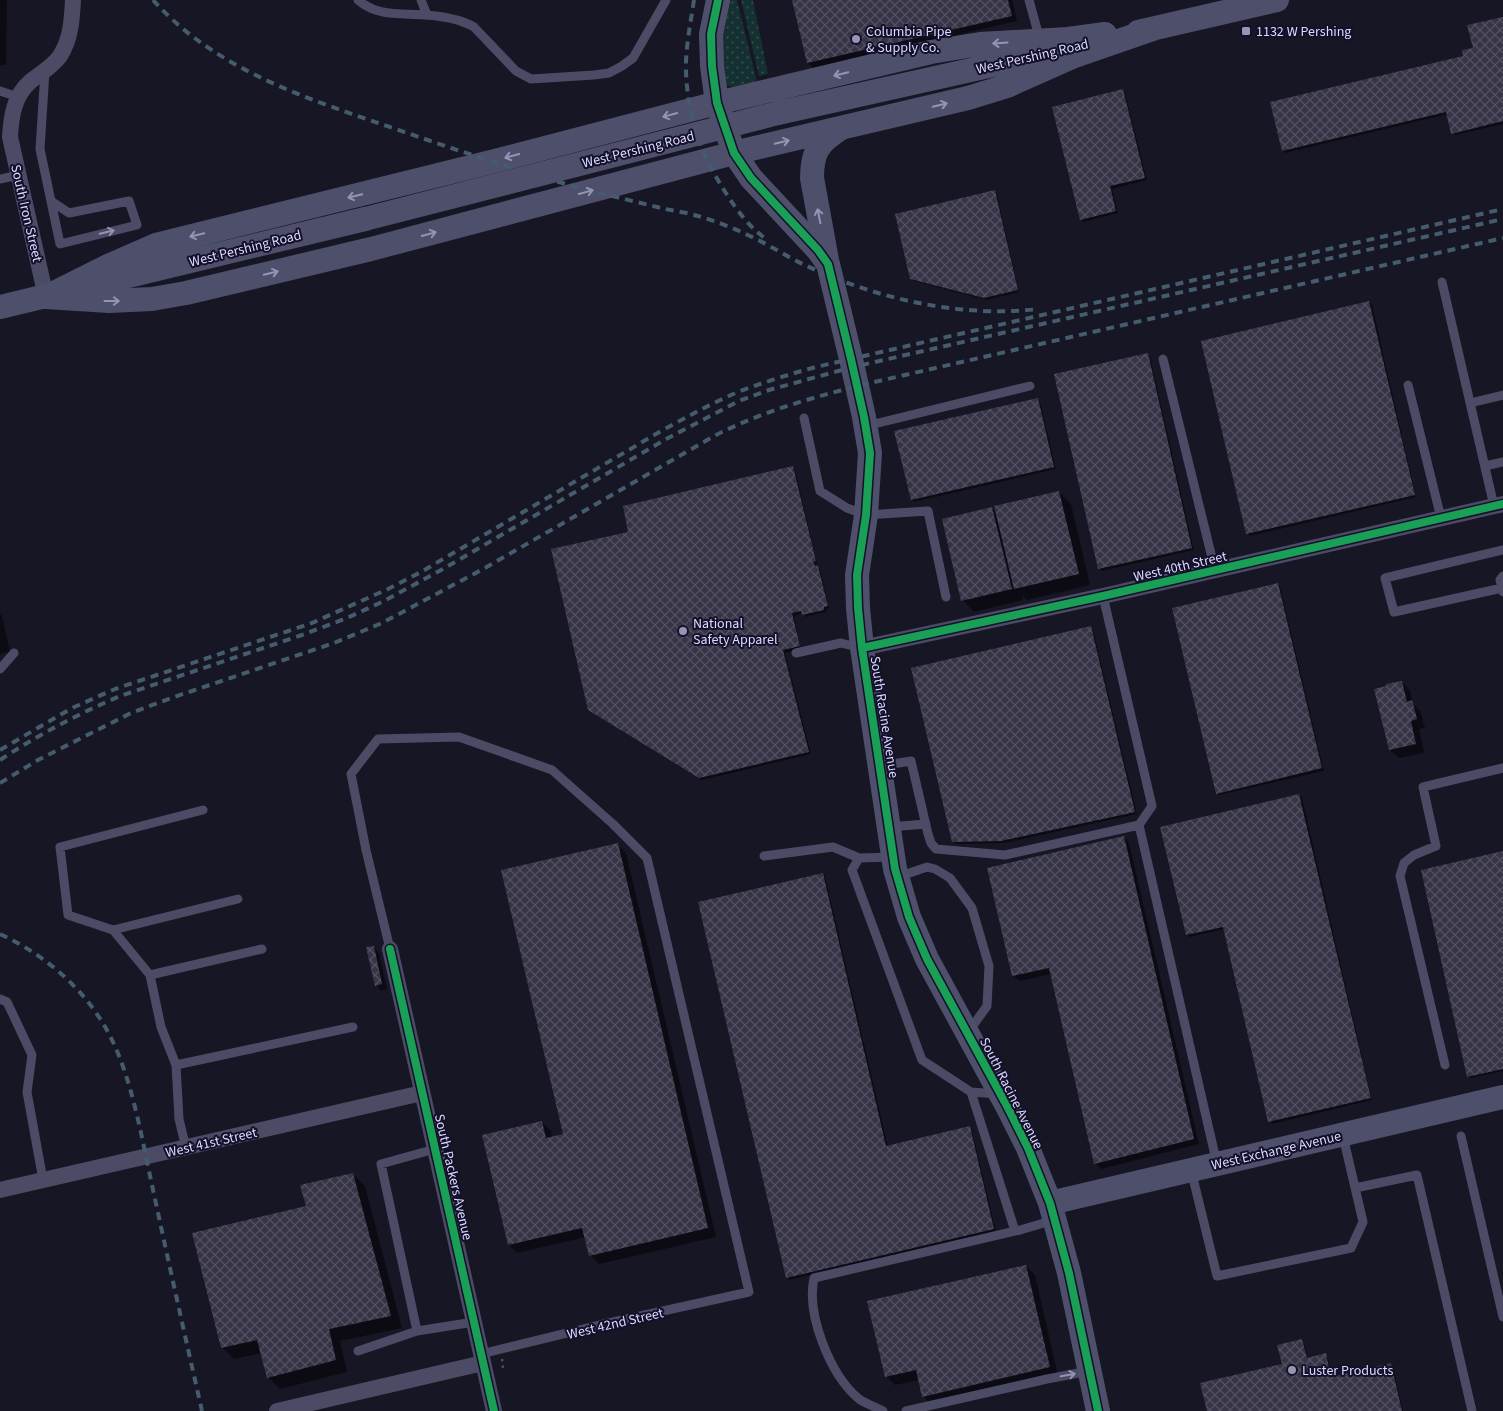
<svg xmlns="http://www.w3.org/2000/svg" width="1503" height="1411" font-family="'Source Sans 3',sans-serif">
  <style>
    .grass { fill: url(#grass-dots) }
    .shadow { fill: #0007 }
    .building { fill: url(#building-cross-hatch) }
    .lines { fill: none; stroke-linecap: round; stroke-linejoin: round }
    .path { stroke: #455260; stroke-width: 2.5; stroke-dasharray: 2.5 4; stroke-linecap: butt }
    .lane { stroke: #4b4b65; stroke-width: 9 }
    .street { stroke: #4b4b65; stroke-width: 16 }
    .secondary { stroke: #4e4f6b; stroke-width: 24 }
    .rail { stroke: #445c6d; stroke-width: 4; stroke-dasharray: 8 6; stroke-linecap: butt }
    .secondary-bridge { stroke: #4e4f6b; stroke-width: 24 }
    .cycleway-casing { stroke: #13102a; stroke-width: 11 }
    .cycleway { stroke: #1a9f57; stroke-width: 8 }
    .oneway { stroke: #9594b5 }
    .oneway2 { stroke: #9492b2 }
    .poi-dot { fill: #9795b2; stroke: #13102a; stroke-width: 2 }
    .labels { text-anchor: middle; stroke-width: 4; stroke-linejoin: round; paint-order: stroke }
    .poi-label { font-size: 14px; fill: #dcd9ff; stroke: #13102a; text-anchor: start }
    .street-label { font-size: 14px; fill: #dcd9ff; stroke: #13102a }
  </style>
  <defs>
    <pattern id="grass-dots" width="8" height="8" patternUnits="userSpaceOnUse" patternTransform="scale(1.25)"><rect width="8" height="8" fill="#143030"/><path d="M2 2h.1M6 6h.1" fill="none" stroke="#364d4f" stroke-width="1.8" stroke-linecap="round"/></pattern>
    <pattern id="building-cross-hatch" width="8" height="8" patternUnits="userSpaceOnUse" patternTransform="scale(1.25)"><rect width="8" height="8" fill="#363446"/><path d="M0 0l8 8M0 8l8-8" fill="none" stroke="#525162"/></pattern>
  </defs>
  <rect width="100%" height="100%" fill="#171624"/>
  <path class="grass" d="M724 0H737L757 82 736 87 728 86 722 80 716 48Z
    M741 0H753L768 74 759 76Z"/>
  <path class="shadow" d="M0 0H7L6 65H0Z
    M794 0H1012L1017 21 814 68 808 63Z
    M1503 18V124L1455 135 1452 133 1448 114 1285 153 1283 150 1465 57 1474 49Z
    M1123 90 1125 93 1147 180 1112 189 1118 213 1084 222 1081 219Z
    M994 192 997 194 1019 292 987 300 914 281 911 279Z
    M1369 302 1372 305 1416 497 1250 536 1248 534Z
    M1148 354 1150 357 1194 550 1102 571 1100 569 1056 375Z
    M1038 399 1040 402 1056 469 914 502 912 499Z
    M793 468 795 470 817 563 815 564 816 567H818L820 569 829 608 826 610V612L805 617 803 613 794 616 801 649 785 653 811 754 702 780 592 712 630 533Z
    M1059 492 1071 504 1090 585 1027 600 1022 595 1023 600 974 612 963 600 991 508 998 514Z
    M1278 584 1280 587 1324 771 1219 795 1217 793Z
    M0 614 2 616 10 652 0 654Z
    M1091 627 1093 630 1137 814 1004 843 956 844 953 842Z
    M1402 682 1410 691 1413 704 1420 711 1425 728 1419 729 1424 753 1399 758 1390 750Z
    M1299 796 1302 798 1372 1100 1272 1124 1270 1121 1224 929 1189 937 1187 935Z
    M1124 837 1129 843 1199 1144 1101 1169 1095 1163 1051 974 1019 981 1014 976Z
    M617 844 626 853 716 1237 599 1264 590 1255 586 1237 517 1253 509 1245 542 1122 551 1131 552 1138 564 1135Z
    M1503 852V1071L1471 1078 1468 1076Z
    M822 874 825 876 888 1147 970 1128 972 1130 996 1232 789 1280 787 1277Z
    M374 947 379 953 387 989 381 991 376 985Z
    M353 1174 365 1186 402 1328 340 1341 347 1372 280 1389 268 1377 262 1353 234 1359 222 1347 307 1207Z
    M1026 1266 1035 1275 1058 1376 932 1405 923 1396 919 1380 895 1385 886 1376Z
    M1302 1341 1304 1343 1308 1359 1325 1355 1328 1357 1332 1377 1391 1364 1393 1367 1403 1411H1208L1284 1364Z"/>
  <path class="building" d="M792 0H1008L1012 16 807 63Z
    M1503 17V121L1451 134 1446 112 1282 151 1270 102 1463 56 1462 50 1473 48 1467 25Z
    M1123 89 1145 178 1110 186 1116 211 1080 220 1052 107Z
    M995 190 1018 290 984 298 910 279 895 214Z
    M1369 301 1415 495 1246 534 1201 341Z
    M1148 353 1192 548 1098 569 1054 374Z
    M1038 398 1054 467 911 500 894 431Z
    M793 466 816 561 813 562 815 566H818L828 606 824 607V610L802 615 801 611 792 613 800 646 783 650 809 752 699 778 588 710 551 549 628 532 623 506Z
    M1059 491 1079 574 1014 589 994 506Z
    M992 507 1012 589 961 601 942 519Z
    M1278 583 1322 768 1216 794 1172 608Z
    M1091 626 1135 812 1001 841 952 842 911 668Z
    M1402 681 1407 702 1412 700 1417 719 1411 721 1416 744 1389 750 1374 689 1386 686V684Z
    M1299 794 1371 1098 1268 1122 1223 927 1186 935 1160 827Z
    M1124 836 1194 1139 1094 1164 1049 968 1012 976 987 868Z
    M618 843 708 1228 589 1256 582 1228 508 1245 482 1135 542 1121 546 1138 563 1134 501 870Z
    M1503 851V1069L1467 1077 1421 870Z
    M823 873 886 1146 970 1126 994 1229 786 1278 698 902Z
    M374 946 382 984 375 986 366 947Z
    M353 1173 391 1316 329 1329 336 1360 267 1378 257 1340 221 1348 192 1233 306 1206 300 1185Z
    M1026 1265 1050 1367 922 1397 916 1370 885 1377 867 1301Z
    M1302 1339 1307 1358 1326 1353 1331 1377 1391 1363 1402 1411H1207L1200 1383 1282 1364 1277 1345Z"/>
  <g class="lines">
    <path class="path" d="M502 1359 503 1368"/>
    <path class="lane" d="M358 0C378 17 400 13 425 15 441 16 460 19 474 27L516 71 531 79 594 75 609 73 622 66 633 58 666 0
      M421 0 427 15
      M1029 0 1040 40
      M45 71 40 149 60 244 137 225 129 201 69 213 51 201
      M0 91 18 97
      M0 179 19 175
      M1442 282 1494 506
      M1163 359 1215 570
      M1408 385 1441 518
      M1470 403 1503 395
      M804 418 820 491 847 508 866 515 928 511 946 597
      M866 426 1030 386
      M1485 466 1503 462
      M1502 588 1394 612 1385 578 1503 550
      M1503 592 1500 580 1503 576
      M796 653 841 643 861 648
      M0 669 14 653
      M880 766 911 761 928 834 931 843 936 849 1005 855 1139 825 1152 806 1103 596
      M1139 825 1217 1164
      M889 827 926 824
      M764 856 833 847 859 858
      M892 857 859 858 852 870 922 1060 971 1092 998 1094
      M898 877 927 867 935 869 950 878 972 908 989 966 987 1006 969 1031
      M113 930 238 899
      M390 949 366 850 351 774 378 739 459 737 552 770 613 824 647 858 749 1292 604 1324 481 1354
      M150 975 262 949
      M0 999 7 1002 32 1055 27 1092 43 1180
      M176 1065 353 1027
      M1445 1065 1400 876 1404 863 1414 855 1436 846 1423 787 1503 768
      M971 1092 1015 1231
      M1461 1136 1503 1317
      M186 1148 179 1119 176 1065 161 1027 150 975 113 930 68 915 60 847 203 810
      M1191 1170 1217 1276 1351 1248 1363 1222 1343 1136
      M1355 1188 1417 1175 1472 1411
      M417 1331 381 1164 435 1149
      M358 1351 417 1331 474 1322
      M883 1411C876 1407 866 1404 859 1399 830 1375 806 1314 814 1278L1020 1230 1054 1220
      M906 1411 1047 1379 1089 1371"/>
    <path class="street" d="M46 297 10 137C11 117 14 95 31 81 41 73 53 66 60 56 71 39 72 19 73 0
      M862 648 1103 596 1503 504
      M390 949 494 1411
      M0 1190 422 1093
      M277 1411 483 1363"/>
    <path class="secondary" d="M718 0 711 34 712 66 717 103 734 153 751 178 818 250 828 264 851 359 864 417 870 453 866 515 857 575 858 608 862 648 895 869 909 917 927 959 1007 1106 1028 1148 1050 1203 1069 1273 1098 1411
      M1138 32 1277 0
      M778 113 1052 52
      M827 260 812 178C812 152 818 143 840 129
      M46 297 109 301 152 299 186 293 371 249 734 153 968 98 1007 86 1072 57 1153 29
      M46 297 108 266 156 245 491 162 717 103 931 52 980 44 1068 39 1105 34
      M0 307 365 219
      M1050 1203 1503 1097"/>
    <path class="rail" d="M153 0C213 67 299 96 381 124 451 148 520 172 591 191 616 197 641 203 665 209 676 211 688 213 698 216 719 222 741 231 760 241 776 249 791 259 807 266 877 299 961 318 1039 309
      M694 0C691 20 687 40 686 61 685 107 699 151 724 190 736 209 748 226 766 239
      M0 750 72 708 115 689 312 623 388 589 421 572 661 431C687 417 712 403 738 392 764 382 790 374 816 367L1503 209
      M0 760C38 735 78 714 120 696L302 635 347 618 384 601 443 569 668 438 739 401 769 390 853 367 1503 219
      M0 783 38 760 131 713 174 697 334 643 382 623 485 568 716 435C761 412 808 399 857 386L1503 238
      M0 934C45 955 84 988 108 1032 132 1077 141 1135 152 1185 168 1260 185 1336 202 1411"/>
    <path class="secondary-bridge" d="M365 219 778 113"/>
    <defs>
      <path id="cycleway" d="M718 0 711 34 712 66 717 103 734 153 751 178 818 250 828 264 851 359 864 417 870 453 866 515 857 575 858 608 862 648 895 869 909 917 927 959 1007 1106 1028 1148 1050 1203 1069 1273 1098 1411
        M862 648 1103 596 1503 504
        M390 949 494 1411"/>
    </defs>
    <use href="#cycleway" class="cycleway-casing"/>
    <use href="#cycleway" class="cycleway"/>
  </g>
  <defs><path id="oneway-shaft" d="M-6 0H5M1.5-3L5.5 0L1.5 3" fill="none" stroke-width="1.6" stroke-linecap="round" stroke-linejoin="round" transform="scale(1.25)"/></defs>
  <g class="oneway">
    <use href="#oneway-shaft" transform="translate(1000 43) rotate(176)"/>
    <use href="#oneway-shaft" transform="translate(841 74) rotate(167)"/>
    <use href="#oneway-shaft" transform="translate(940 105) rotate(-13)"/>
    <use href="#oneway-shaft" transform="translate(670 115) rotate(165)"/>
    <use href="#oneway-shaft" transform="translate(782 142) rotate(-13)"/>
    <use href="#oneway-shaft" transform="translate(512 156) rotate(165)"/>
    <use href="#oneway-shaft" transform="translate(586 192) rotate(-15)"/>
    <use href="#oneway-shaft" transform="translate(355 196) rotate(166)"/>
    <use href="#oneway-shaft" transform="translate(819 216) rotate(-101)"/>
    <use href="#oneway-shaft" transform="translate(429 234) rotate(-15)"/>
    <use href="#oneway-shaft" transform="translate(197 235) rotate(166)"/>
    <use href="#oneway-shaft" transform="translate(271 273) rotate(-13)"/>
    <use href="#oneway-shaft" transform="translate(112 301)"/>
  </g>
  <g class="oneway2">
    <use href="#oneway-shaft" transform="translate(107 232) rotate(-14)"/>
    <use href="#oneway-shaft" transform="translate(1068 1375) rotate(-10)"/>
  </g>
  <g class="poi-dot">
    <rect x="1241" y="26" width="10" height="10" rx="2.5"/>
    <circle cx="856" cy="39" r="5"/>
    <circle cx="683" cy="631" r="5"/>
    <circle cx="1292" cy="1370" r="5"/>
  </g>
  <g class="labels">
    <g class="poi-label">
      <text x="866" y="36">Columbia Pipe<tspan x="866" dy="16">&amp; Supply Co.</tspan></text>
      <text x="1256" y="36">1132 W Pershing</text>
      <text x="693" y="628">National<tspan x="693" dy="16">Safety Apparel</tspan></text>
      <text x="1302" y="1375">Luster Products</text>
    </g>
    <g class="street-label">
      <text transform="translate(1032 56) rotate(-13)" y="5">West Pershing Road</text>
      <text transform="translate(638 149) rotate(-14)" y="5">West Pershing Road</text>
      <text transform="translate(27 213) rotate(77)" y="5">South Iron Street</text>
      <text transform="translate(245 248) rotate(-14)" y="5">West Pershing Road</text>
      <text transform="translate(1180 566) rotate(-13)" y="5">West 40th Street</text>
      <text transform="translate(885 717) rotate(81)" y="5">South Racine Avenue</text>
      <text transform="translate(1012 1093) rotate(63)" y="5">South Racine Avenue</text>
      <text transform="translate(211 1142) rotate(-13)" y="5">West 41st Street</text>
      <text transform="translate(1276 1150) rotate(-13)" y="5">West Exchange Avenue</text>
      <text transform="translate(454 1177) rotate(77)" y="5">South Packers Avenue</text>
      <text transform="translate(615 1323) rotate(-13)" y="5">West 42nd Street</text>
    </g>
  </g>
</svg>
